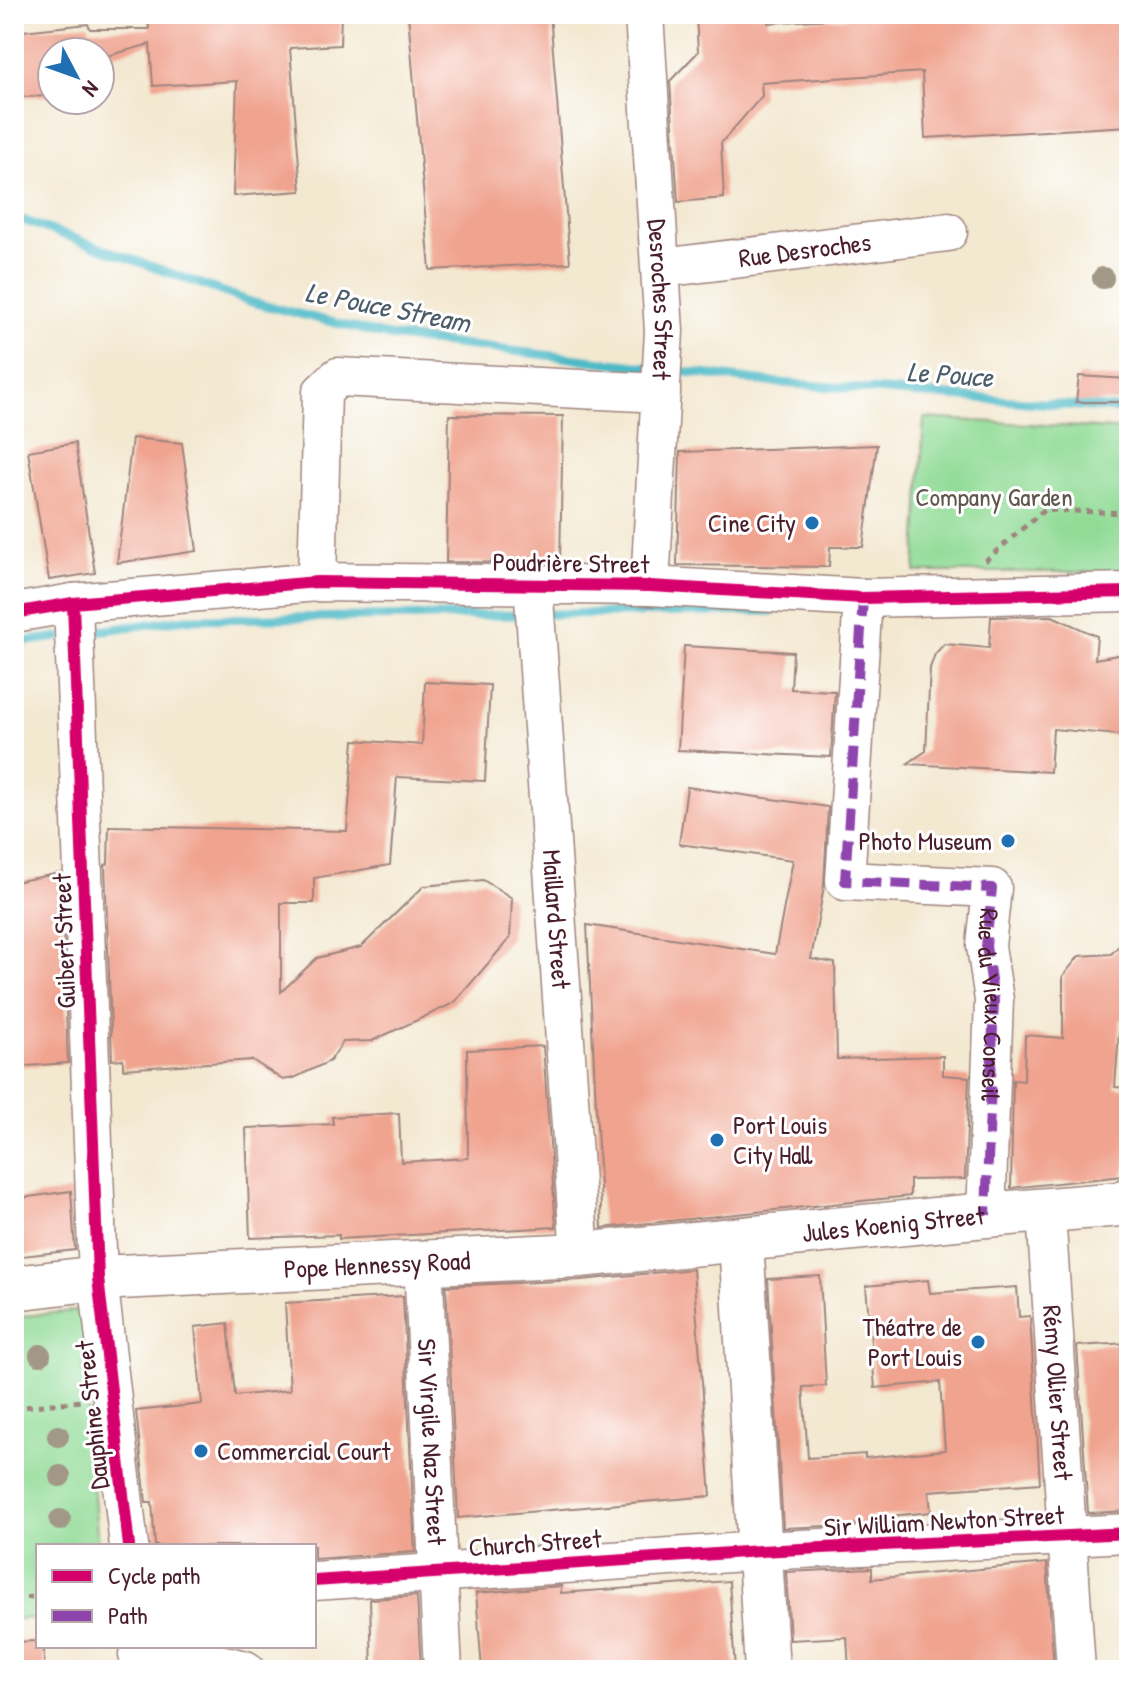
<svg xmlns="http://www.w3.org/2000/svg" width="1143" height="1684" font-family="'Patrick Hand',sans-serif">
  <style>
    .green { fill: #91db96; stroke: #6e7d60; stroke-width: 2 }
    .lines { fill: none; stroke-linecap: round; stroke-linejoin: round }
    .stream { stroke: #4dbac7; stroke-width: 9 }
    .building { fill: #f0a38e }
    .minor-casing { stroke: #9e847e; stroke-width: 41 }
    .major-casing { stroke: #9e847e; stroke-width: 47 }
    .path { stroke: #9e847e; stroke-width: 5; stroke-dasharray: 6 6; stroke-linecap: butt }
    .minor { stroke: #fff; stroke-width: 38 }
    .major { stroke: #fff; stroke-width: 44 }
    .quiet { stroke: #8e44ad; stroke-width: 10; stroke-dasharray: 20 10; stroke-linecap: butt }
    .cycleway-casing { stroke: #fff; stroke-width: 17 }
    .cycleway { stroke: #d6006c; stroke-width: 12 }
    .tree { fill: #a29887 }
    .poi-dot { fill: #1f6fb2; stroke: #fff; stroke-width: 3 }
    .labels { text-anchor: middle; stroke-width: 6; stroke-linejoin: round; paint-order: stroke }
    .street-label { font-size: 26px; fill: #4a1f2b; stroke: #fff }
    .park-label { font-size: 26px; fill: #5f574b; stroke: #fff }
    .poi-label { font-size: 26px; fill: #4a1f2b; stroke: #fff; text-anchor: end }
    .water-label { font-size: 28px; font-style: italic; fill: #4b5d69; stroke: #fff }
  </style>
  <rect width="100%" height="100%" fill="#fff"/>
  <filter id="ink" filterUnits="userSpaceOnUse"><feTurbulence type="fractalNoise" baseFrequency=".0125" numOctaves="2"/><feDisplacementMap in="SourceGraphic" scale="16" xChannelSelector="R" yChannelSelector="G"/><feConvolveMatrix kernelMatrix="1 2 1 2 8 2 1 2 1" color-interpolation-filters="sRGB"/></filter>
  <filter id="wash" filterUnits="userSpaceOnUse"><feTurbulence type="fractalNoise" baseFrequency=".006" numOctaves="4" result="noise"/><feDisplacementMap in="SourceGraphic" scale="32" xChannelSelector="R" yChannelSelector="G"/><feGaussianBlur stdDeviation="1.8" result="paint"/><feColorMatrix in="noise" values="0 0 0 0 0 0 0 0 0 0 0 0 0 0 0 0 0 1.4 0 .05"/><feComposite in="paint" operator="in"/></filter>
  <g filter="url(#wash)">
    <rect width="100%" height="100%" fill="#f3e8d0"/>
    <path class="green" d="M924 418 1129 430V572H915Z
      M93 1309 94 1326 82 1341 98 1546H38V1618L14 1619V1317Z"/>
    <g class="lines">
      <path class="stream" d="M14 217 251 302 388 336 654 368
        M669 370 768 382 1129 410
        M551 614 772 611
        M90 632 186 619 518 615
        M14 643 58 637"/>
    </g>
    <g id="blocks">
      <path class="building" d="M148 14H341L340 45 290 48 301 191 233 196 237 81 153 86 150 44 100 58V52H52V96L14 97V32L88 24 90 29H149Z
        M408 14H550L570 263 430 270Z
        M696 14H768V23L848 18V14H1129V126L925 138 922 72 761 83 762 96 721 143 724 198 678 202 670 81 698 52Z
        M1079 376 1128 379 1129 402H1076Z
        M449 415 563 416 560 563 446 562Z
        M132 438 182 443 197 551 117 563Z
        M75 443 95 573 49 580 28 451Z
        M877 445 863 547H830L829 567 677 565 680 452Z
        M1052 616 1097 636 1095 659 1129 653V736L1053 729 1050 772 907 764 926 751 930 668 935 654 944 644 989 648 991 617Z
        M684 646 793 652 791 689 835 691 831 757 678 750Z
        M425 682 490 685 485 781 397 777 390 865 314 878V903H281V992L317 958 361 947 424 886 483 880 512 898 510 938 454 1003 372 1041 343 1042 330 1061 294 1078 283 1080 252 1060 123 1069V1059L112 1060 105 865 108 864 109 826 347 831 354 740 422 745Z
        M687 787 828 807 824 886 811 959 835 963 837 1059 943 1056V1075L969 1077 965 1179 910 1180V1196L602 1228 587 925 775 954 793 860 679 844Z
        M61 873 68 1063 14 1067V882Z
        M1129 936V1023L1120 1019 1115 1087 1129 1088V1156L1123 1176 1011 1188 1013 1080 1024 1081 1025 1035 1063 1038V976L1079 956 1111 954Z
        M543 1046 556 1227 339 1239V1235L250 1238 246 1128 333 1124 332 1117 399 1113 401 1162 468 1158 467 1050Z
        M71 1191 75 1250 14 1257V1199Z
        M693 1269 711 1496 458 1518 446 1286 581 1280Z
        M820 1276 826 1386 803 1387 808 1458 865 1454V1458L945 1450 940 1382 875 1388 866 1286 928 1280 930 1293 1017 1287 1019 1317 1030 1316 1040 1483 929 1491 931 1512 869 1518V1524L783 1528 768 1279Z
        M403 1296 415 1552 314 1559V1546H155L152 1502H146L136 1411 202 1404 195 1327 228 1323 235 1396 290 1390 285 1303Z
        M1129 1343V1511L1088 1513 1077 1346Z
        M1047 1563 1054 1670H849L847 1637 790 1640 786 1572 872 1568V1579Z
        M729 1581 735 1670H482L476 1593 561 1586V1593Z
        M417 1596 421 1670H372L370 1599Z
        M38 1641V1646H44V1670H14V1642Z"/>
    </g>
  </g>
  <g filter="url(#ink)">
    <use href="#blocks" fill-opacity="0" stroke="#9e847e" stroke-width="2"/>
    <g class="lines">
      <defs>
        <g id="minor">
          <path id="s1" d="M644 14 664 331 650 586"/>
          <path id="s2" d="M662 268 948 232"/>
          <path d="M317 582 322 392 338 377 661 393"/>
          <path id="s3" d="M533 584 580 1255"/>
          <path d="M863 598 845 881 992 888 986 946 994 1000 986 1215"/>
          <path d="M73 603 98 1278 129 1546"/>
          <path d="M14 613 73 603 317 582 650 586 863 598 1129 592"/>
          <path id="s4" d="M1046 1213 1076 1670"/>
          <path id="s5" d="M423 1262 443 1670"/>
          <path d="M314 1581 760 1551 1129 1533"/>
          <path d="M138 1655 172 1653 245 1670"/>
        </g>
        <g id="major">
          <path d="M741 1241 767 1670"/>
          <path id="s6" d="M14 1288 98 1278 580 1255 986 1215 1121 1204 1129 1200"/>
        </g>
      </defs>
      <use href="#minor" class="minor-casing"/>
      <use href="#major" class="major-casing"/>
      <path class="path" d="M985 561 1044 510 1129 513
        M14 1408 81 1401
        M14 1484V1490
        M14 1598 38 1597"/>
      <use href="#minor" class="minor"/>
      <use href="#major" class="major"/>
      <path class="quiet" id="s7" d="M863 598 845 881 992 888 986 946 994 1000 986 1215"/>
      <defs>
        <path id="cycleway" d="M73 603 98 1278 129 1546
          M14 613 73 603 317 582 650 586 863 598 1129 592
          M314 1581 760 1551 1129 1533"/>
      </defs>
      <use href="#cycleway" class="cycleway-casing"/>
      <use href="#cycleway" class="cycleway"/>
    </g>
    <g class="tree">
      <circle cx="1103" cy="278" r="11"/>
      <circle cx="40" cy="1355" r="11"/>
      <circle cx="58" cy="1436" r="11"/>
      <circle cx="60" cy="1476" r="11"/>
      <circle cx="60" cy="1520" r="11"/>
    </g>
  </g>
  <g class="poi-dot">
    <circle cx="812" cy="523" r="8"/>
    <circle cx="1008" cy="841" r="8"/>
    <circle cx="717" cy="1140" r="8"/>
    <circle cx="978" cy="1342" r="8"/>
    <circle cx="201" cy="1451" r="8"/>
  </g>
  <g class="labels">
    <g class="street-label">
      <text dy="9" stroke="none"><textPath href="#s2" startOffset="144">Rue Desroches</textPath></text>
      <text dy="9" stroke="none"><textPath href="#s1" startOffset="286">Desroches Street</textPath></text>
      <text transform="translate(571 563) rotate(1)" y="9">Poudrière Street</text>
      <text dy="9" stroke="none"><textPath href="#s3" startOffset="336">Maillard Street</textPath></text>
      <text transform="translate(64 941) rotate(-92)" y="9">Guibert Street</text>
      <text dy="9" stroke="none"><textPath href="#s7" startOffset="548">Rue du Vieux Conseil</textPath></text>
      <text dy="9" stroke="none"><textPath href="#s6" startOffset="882">Jules Koenig Street</textPath></text>
      <text dy="9" stroke="none"><textPath href="#s6" startOffset="364">Pope Hennessy Road</textPath></text>
      <text dy="9" stroke="none"><textPath href="#s4" startOffset="180">Rémy Ollier Street</textPath></text>
      <text transform="translate(92 1415) rotate(-96)" y="9">Dauphine Street</text>
      <text dy="9" stroke="none"><textPath href="#s5" startOffset="180">Sir Virgile Naz Street</textPath></text>
      <text transform="translate(944 1521) rotate(-3)" y="9">Sir William Newton Street</text>
      <text transform="translate(535 1543) rotate(-4)" y="9">Church Street</text>
    </g>
    <g class="park-label">
      <text x="994" y="506">Company Garden</text>
    </g>
    <g class="poi-label">
      <text x="796" y="532">Cine City</text>
      <text x="992" y="850">Photo Museum</text>
      <text x="733" y="1134" text-anchor="start">Port Louis<tspan x="733" dy="30">City Hall</tspan></text>
      <text x="962" y="1336">Théatre de<tspan x="962" dy="30">Port Louis</tspan></text>
      <text x="217" y="1460" text-anchor="start">Commercial Court</text>
    </g>
    <g class="water-label">
      <text transform="translate(388 307) rotate(11)" y="10">Le Pouce Stream</text>
      <text transform="translate(950 374) rotate(4)" y="10">Le Pouce</text>
    </g>
  </g>
  <rect width="1143" height="1684" fill="none" stroke="#fff" stroke-width="48"/>
  <rect x="36" y="1544" width="280" height="104" fill="#ffffff" stroke="#b7a5aa" stroke-width="2"/>
  <rect x="52" y="1570" width="40" height="12" fill="#d6006c" stroke="#b7a5aa" stroke-width="2"/>
  <text x="108" y="1584" font-size="24" fill="#4a1f2b">Cycle path</text>
  <rect x="52" y="1610" width="40" height="12" fill="#8e44ad" stroke="#b7a5aa" stroke-width="2"/>
  <text x="108" y="1624" font-size="24" fill="#4a1f2b">Path</text>
  <g transform="translate(76 76) rotate(131)"><circle r="38" fill="#ffffff" stroke="#b7a5aa" stroke-width="2"/>
  <path d="M0-6L14 30L0 20L-14 30Z" fill="#1f6fb2"/>
  <text y="-12" font-size="22" font-weight="bold" text-anchor="middle" fill="#4a1f2b">N</text>
  </g>
</svg>
